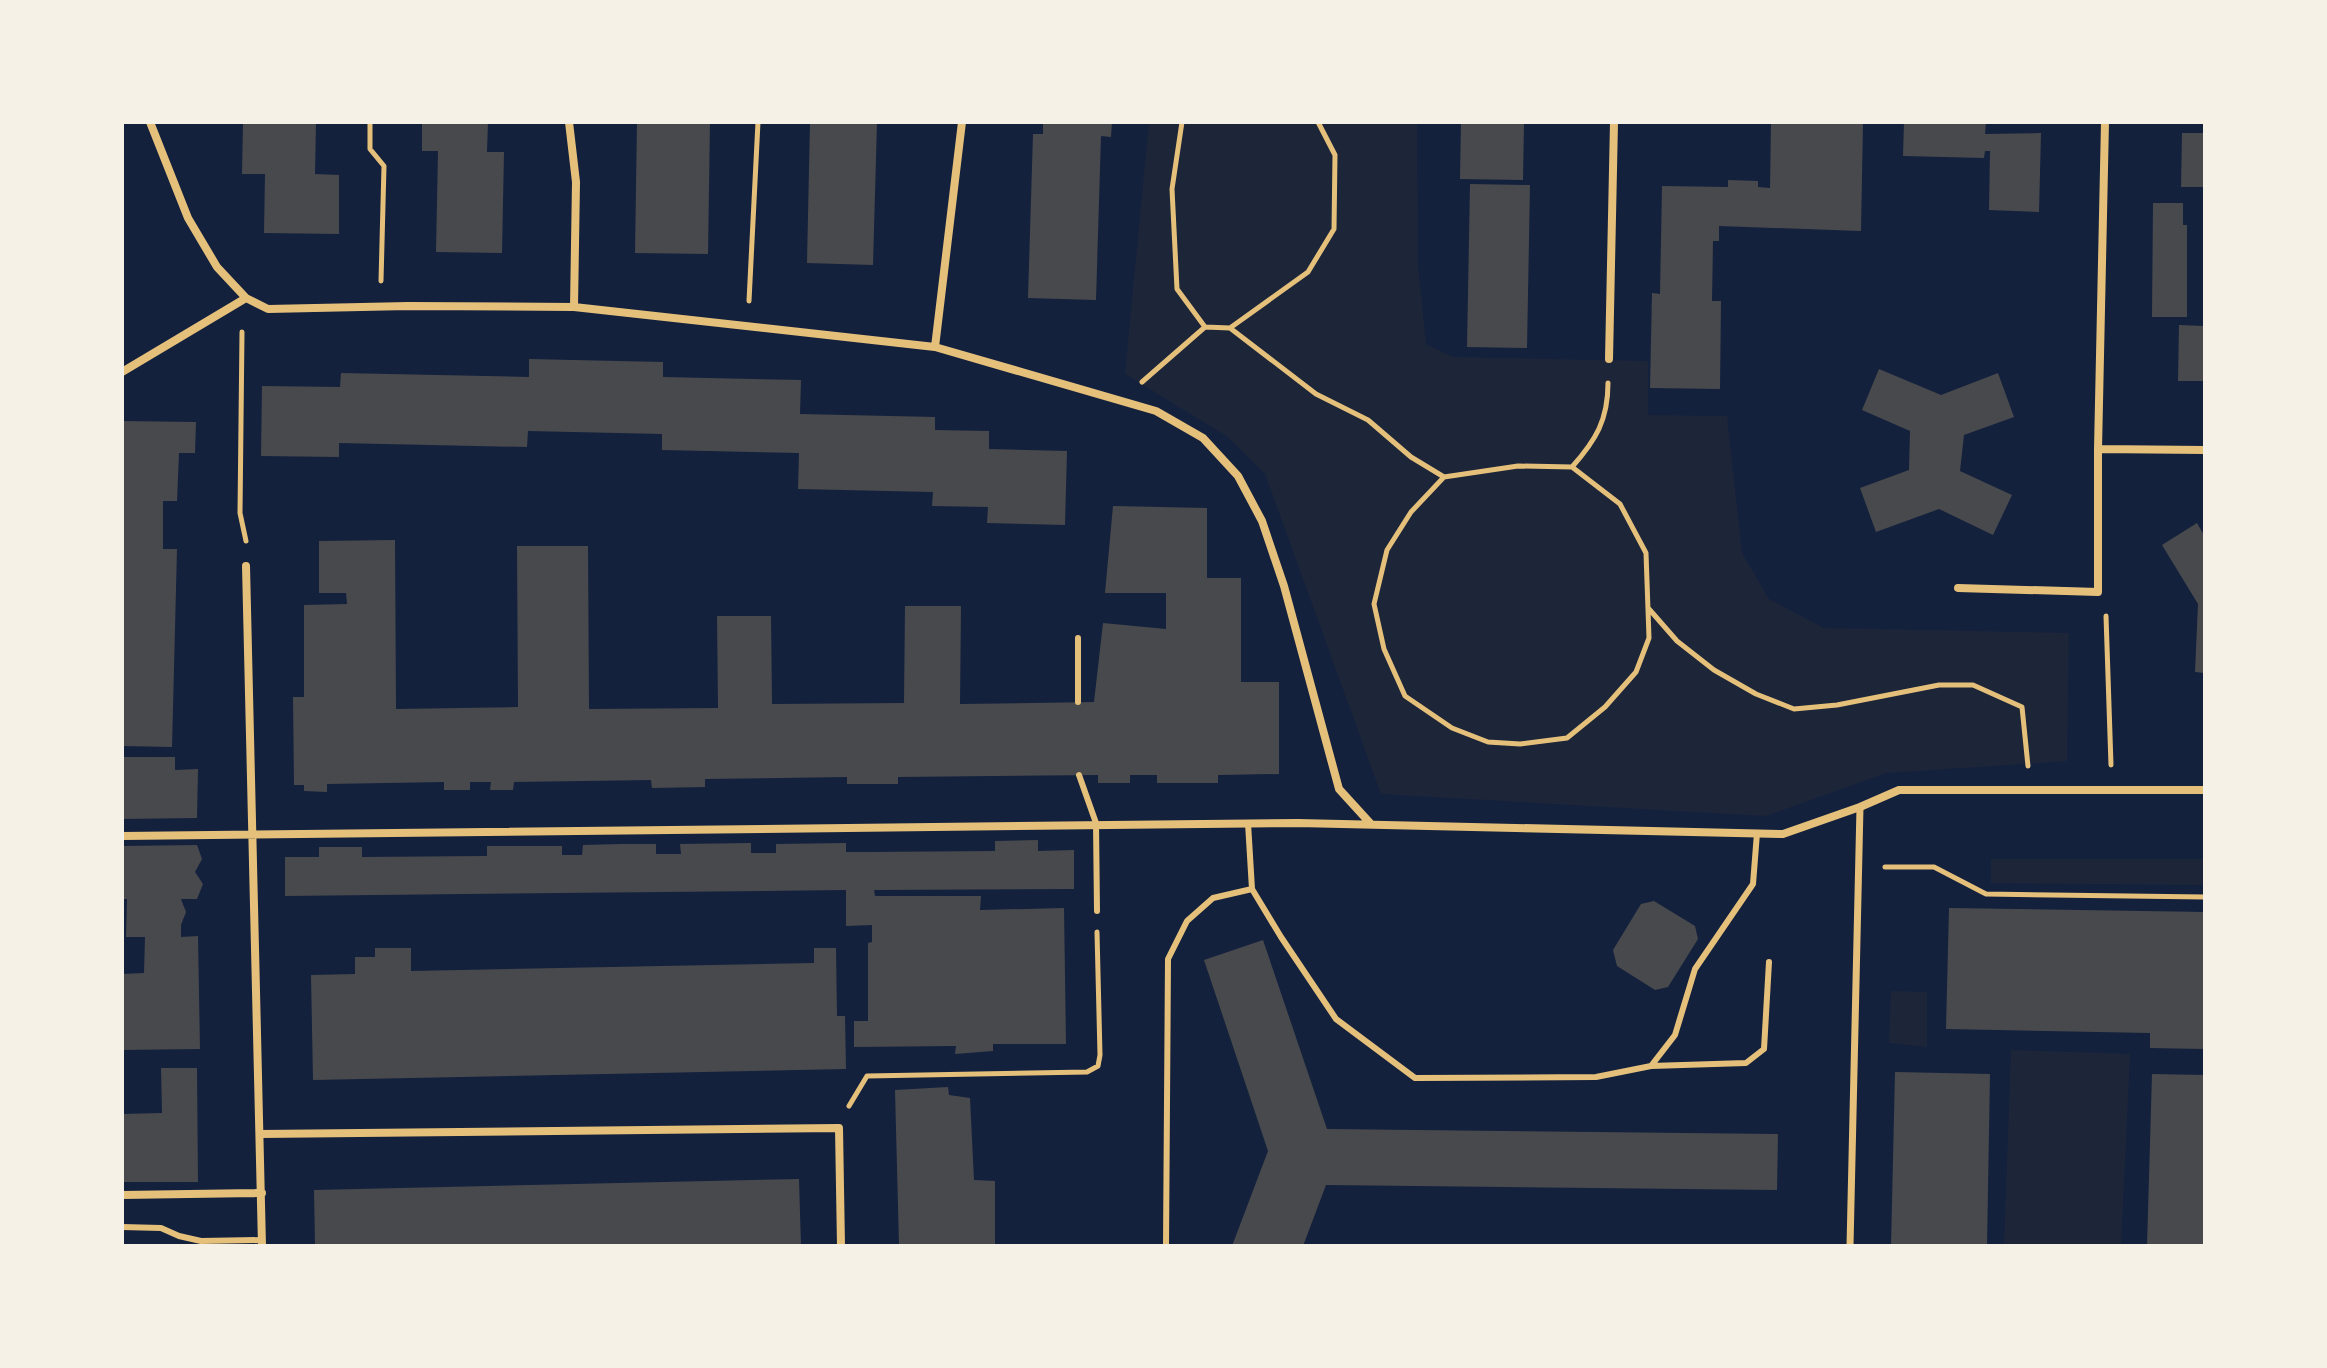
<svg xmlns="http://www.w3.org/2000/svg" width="2327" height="1368" font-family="Roboto,sans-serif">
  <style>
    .green { fill: #1d2539 }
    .building { fill: #48494c }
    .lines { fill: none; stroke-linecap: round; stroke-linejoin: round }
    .path { stroke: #e5c07b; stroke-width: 5 }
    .service { stroke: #e5c07b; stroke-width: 6 }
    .pedestrian { stroke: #e5c07b; stroke-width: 7 }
    .minor { stroke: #e5c07b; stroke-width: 8 }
  </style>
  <rect width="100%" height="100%" fill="#14213d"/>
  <path class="green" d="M1149 122H1417L1418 265 1426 344 1453 357 1648 361V415L1727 416 1742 553 1769 599 1824 628 2069 633 2067 761 1886 773 1766 816 1381 794 1265 474 1228 437 1125 374Z
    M1991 859H2205V885L1991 883Z
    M1891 991 1927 992V1047L1889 1043Z
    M2011 1050 2130 1054 2121 1246H2004Z"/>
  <path class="building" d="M243 122H316L315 174 339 175V234L264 233 265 174H242Z
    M422 122H488L487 152H504L502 253 436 252 438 151H422Z
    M637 122H710L708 254 635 253Z
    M810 122H877L873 265 807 263Z
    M1043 122H1112L1111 137 1101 136 1096 300 1028 298 1033 134H1043Z
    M1461 122H1524L1523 180 1460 179Z
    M1771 122H1863L1861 231 1719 226V241H1713L1712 301H1721L1720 389 1650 388 1652 293 1660 294 1662 186 1728 187V180L1758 181V187L1770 188Z
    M1904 122H1986L1985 134 2041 133 2039 212 1989 210 1990 151H1985L1984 158 1903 156Z
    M2182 133H2205V187H2181Z
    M1470 184 1530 185 1527 348 1467 347Z
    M2153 203H2183V225H2187V317H2152Z
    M2179 325 2205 326V381H2178Z
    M529 359 663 362V377L801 380 800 414 935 417V430L989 431V449L1067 451 1065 525 987 523 988 507 932 506 933 492 798 489 799 453 662 450V434L528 431 527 447 339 443V457L261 456 262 386 340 387 341 373 529 377Z
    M1879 369 1941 395 1998 373 2014 417 1964 435 1960 471 2012 495 1993 535 1939 509 1876 532 1860 488 1909 470 1910 431 1862 410Z
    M122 421 196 422 195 453H179L177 501H163V549H177L172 747 122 746Z
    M1113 506 1207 508V578H1241V682H1279V774L1218 775V783H1157V775H1130V783H1098V775L898 777V784H847V777L705 779V787L652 788 651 780 514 782 513 790H490L491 782H470V790H444V782L327 784V792L304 791V785H294L293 697H304V605L347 604 346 593H319V541L395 540 396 709 518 707 517 546H588L589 709 718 708 717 616H771L772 704 904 703 905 606H961L960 704 1094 702 1103 623 1166 629V593H1105Z
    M2197 523 2205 537V673L2195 672 2198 604 2162 545Z
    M124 757H175V770L198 769 197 818 122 819Z
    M1038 840V851L1074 850V889L874 890 875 896H981L980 910 1064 908 1066 1044H993V1051L955 1054 956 1046 854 1047V1021H868V943L872 942V925L846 926V890L285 896V857H319V847H362V857L487 856V846H562V855H582L583 845 621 844H656V854H681L680 844 751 843V853H776V844L846 843V852H868L995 851V841Z
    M197 845 202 859 195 872 203 884 197 899H181L186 912 181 925V937L198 936 200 1049 122 1050V974L144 973 145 937H126L127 899H122V846Z
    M1654 901 1695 926 1698 939 1668 987 1655 990 1617 966 1613 950 1641 904Z
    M1949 908 2205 912V1049L2150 1048V1033L1946 1029Z
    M1263 940 1327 1129 1778 1134 1777 1190 1326 1185 1303 1246H1232L1268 1151 1204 960Z
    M375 948H411V971L814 963V948H836L837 1016H845L846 1069 313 1080 311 975 355 974V957H375Z
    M161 1068H197L198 1182H122V1114L162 1113Z
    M1895 1072 1990 1074 1987 1246H1891Z
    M2152 1074 2205 1075V1246H2147Z
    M948 1087 949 1095 970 1098 974 1180 995 1181V1246H899L895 1090Z
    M799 1179 801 1246H315L314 1190Z"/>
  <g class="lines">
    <path class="path" d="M370 122V149L384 166 381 281
      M1182 122 1172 189 1177 289 1205 327 1230 328 1308 272 1334 229 1335 155 1318 122
      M749 301 758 122
      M1230 328 1316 394 1368 420 1411 457 1444 477
      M242 332 240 513 246 541
      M1142 382 1205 327
      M1518 466 1572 467 1620 504 1646 553 1649 638 1636 672 1605 707 1567 738 1520 744 1488 742 1452 728 1405 696 1384 649 1374 604 1387 550 1411 512 1444 477Z
      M1572 467C1596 440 1608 420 1608 383
      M1649 609 1677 641 1714 670 1756 694 1794 709 1837 705 1939 685H1973L2022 707 2028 766
      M2106 616 2111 765
      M1885 867H1934L1986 894 2205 897
      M849 1106 867 1076 1087 1072 1098 1066 1100 1055 1097 932"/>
    <path class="service" d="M1078 702V638
      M1079 775 1096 823 1097 911
      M1248 823 1252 889 1281 937 1336 1019 1415 1078 1596 1077 1651 1066 1675 1035 1695 969 1753 884 1757 833
      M1651 1066 1746 1063 1764 1049 1769 962
      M122 1227 161 1228 179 1236 201 1241 262 1240
      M1166 1246 1168 959 1187 921 1213 898 1252 889"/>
    <path class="pedestrian" d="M1850 1246 1860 807"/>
    <path class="minor" d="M150 122 188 218 217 267 246 298
      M569 122 576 182 574 307
      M935 347 962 122
      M1609 359 1614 122
      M122 372 246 298 268 309 408 306 574 307 935 347 1156 411 1203 438 1238 476 1262 521 1284 586 1339 789 1370 823
      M2098 449 2205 450
      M246 566 262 1246
      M1958 588 2098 592V449L2105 122
      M122 836 1298 823 1783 834 1860 807 1899 790H2205
      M260 1134 839 1128 841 1246
      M122 1195 262 1193"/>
  </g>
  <rect width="2327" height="1368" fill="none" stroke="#f6f1e7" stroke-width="248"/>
</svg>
